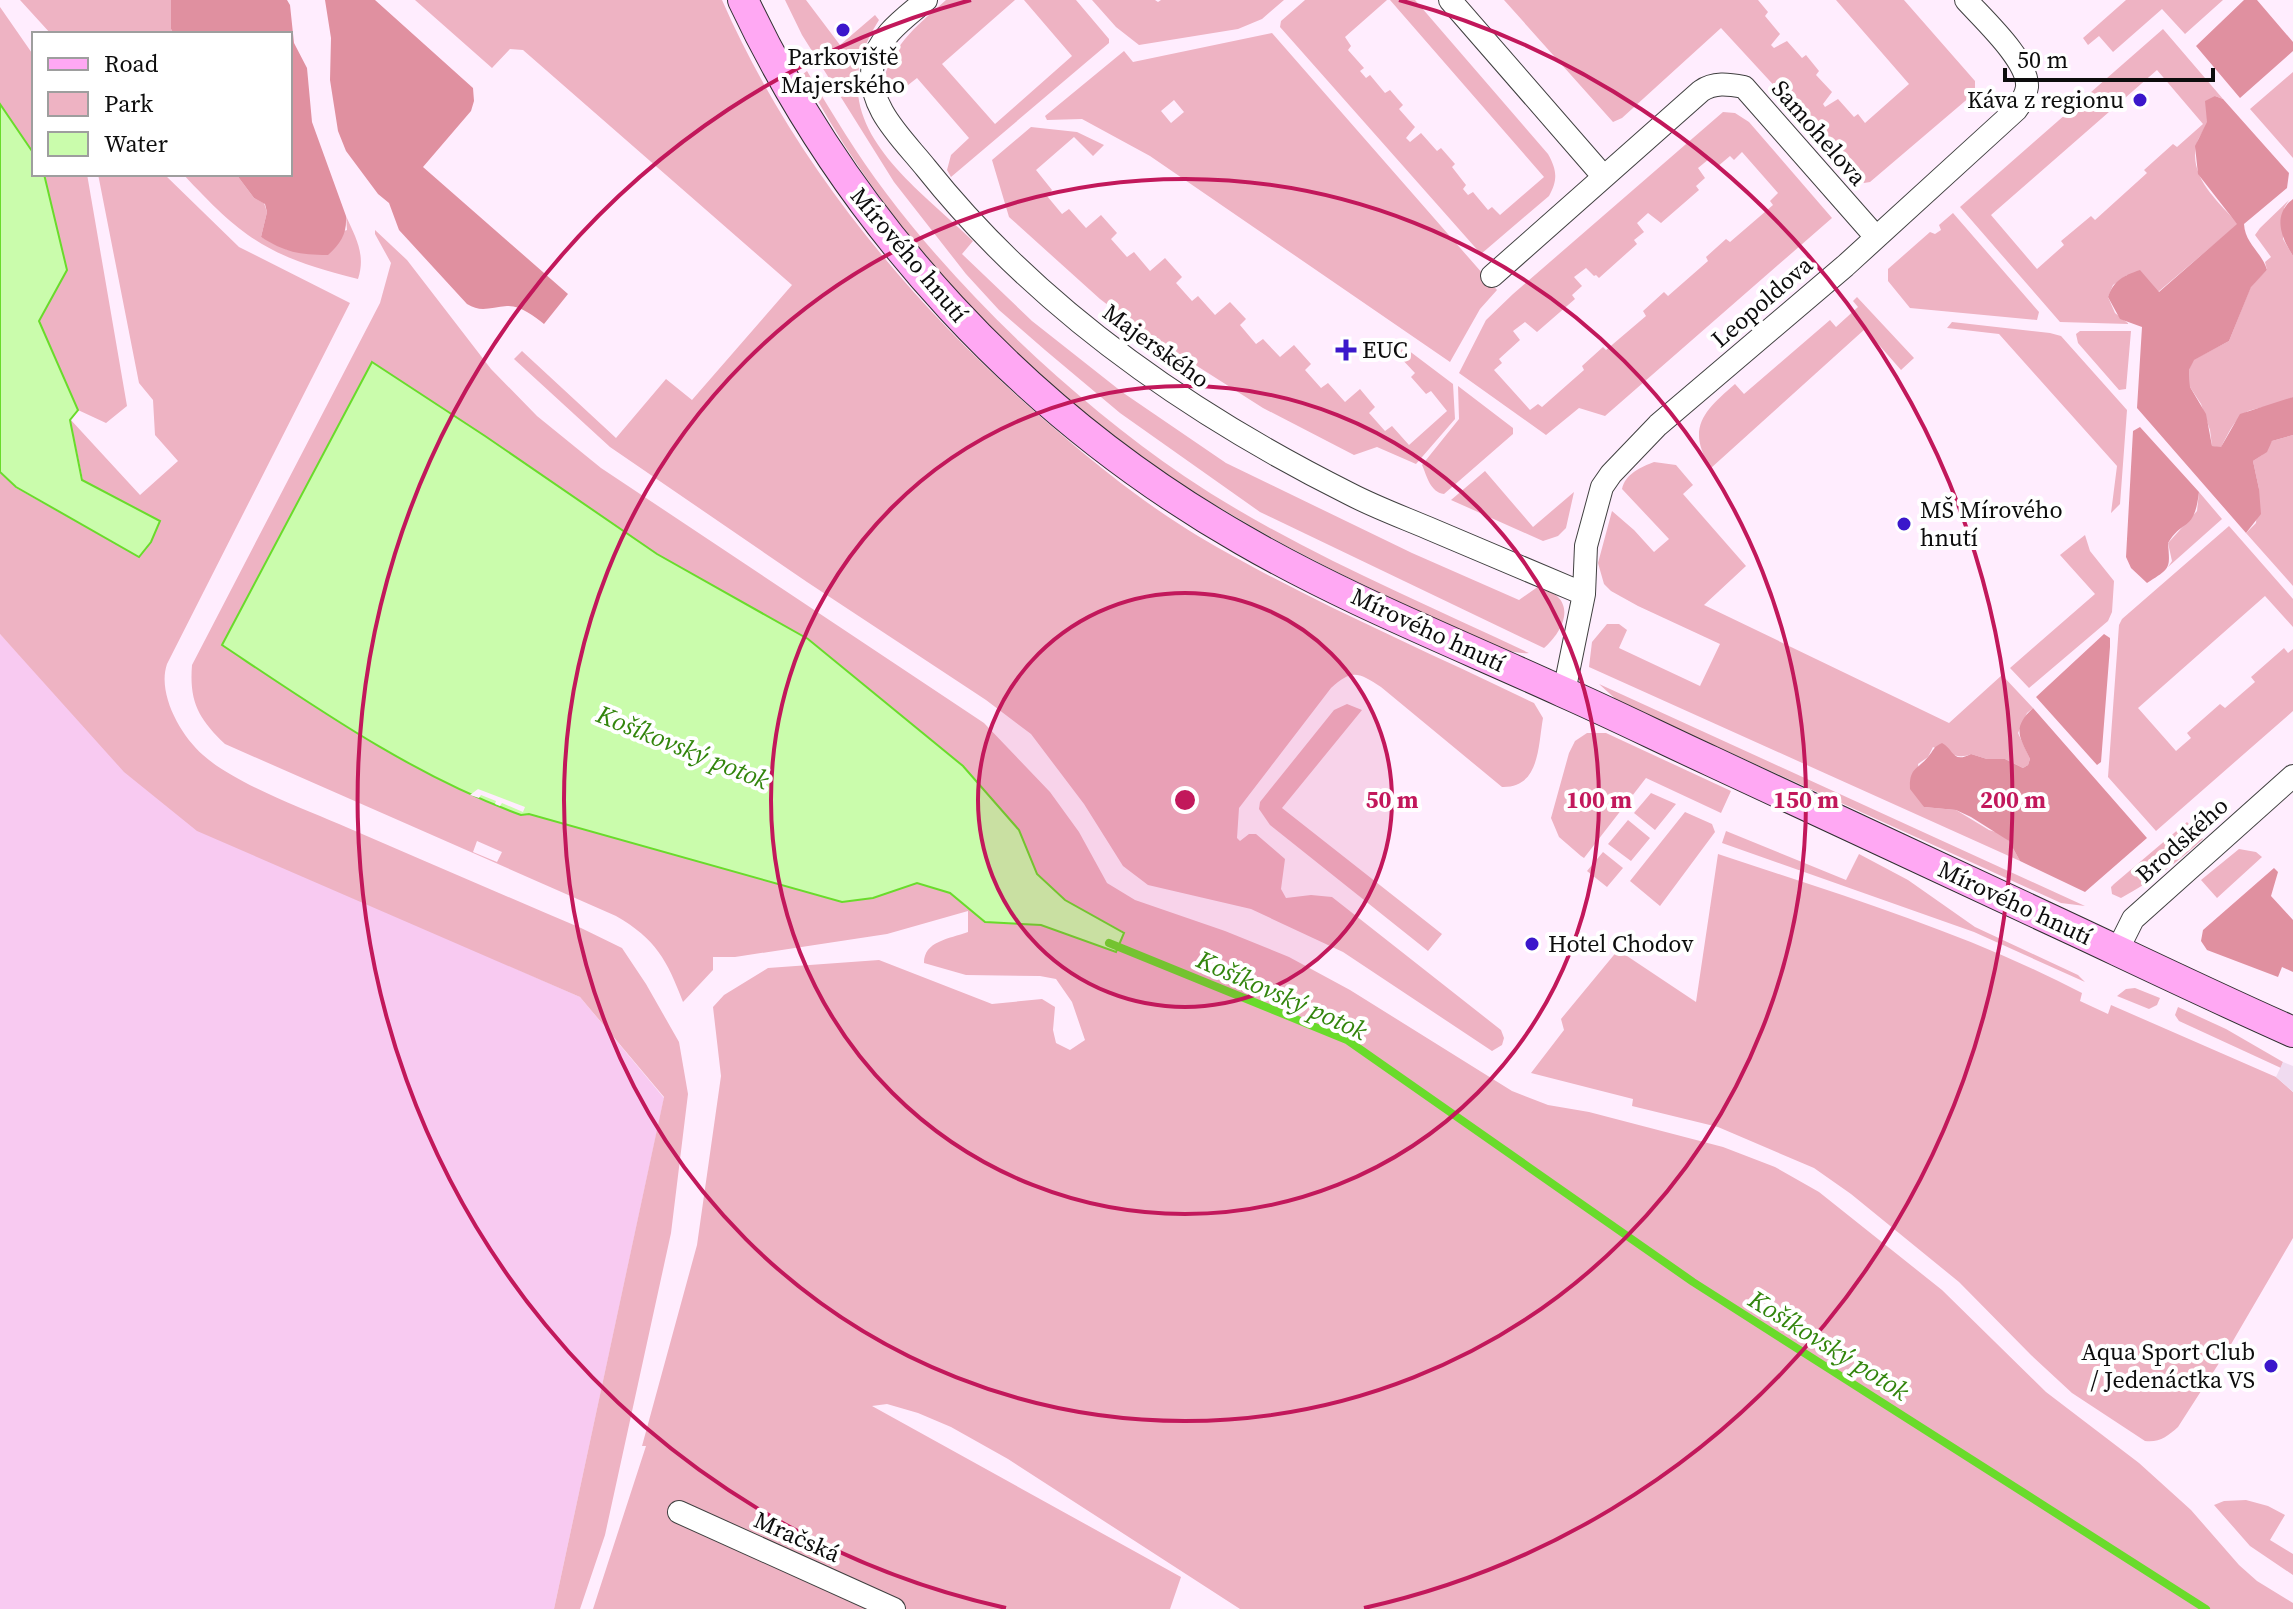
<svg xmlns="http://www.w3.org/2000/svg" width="2293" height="1609" font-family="'Source Serif 4',serif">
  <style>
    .farmland { fill: #f8caf1 }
    .green { fill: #eeb3c3; fill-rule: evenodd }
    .forest { fill: #e090a0 }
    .plaza { fill: #f0dbf0 }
    .water { fill: #cafcac; stroke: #69db2b; stroke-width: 2 }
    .pier { fill: #ffedfe }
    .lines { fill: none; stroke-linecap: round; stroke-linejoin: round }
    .stream { stroke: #69db2b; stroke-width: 8 }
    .minor-casing { stroke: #404040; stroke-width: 24 }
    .secondary-casing { stroke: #2f2f2f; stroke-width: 32 }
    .minor { stroke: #fff; stroke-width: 22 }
    .secondary { stroke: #ffa8f3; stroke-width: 30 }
    .ring { fill: none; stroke: #c2185b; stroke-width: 4 }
    .poi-dot { fill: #3b17cb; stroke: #fff; stroke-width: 3 }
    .labels { text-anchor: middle; stroke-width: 8; stroke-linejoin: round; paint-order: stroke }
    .poi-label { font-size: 24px; fill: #0d0d0d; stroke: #fff; text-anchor: start }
    .street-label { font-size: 24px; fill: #0d0d0d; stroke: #fff }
    .water-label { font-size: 26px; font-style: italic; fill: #32850c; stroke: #fff }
    .centre { fill: #c2185b; stroke: #fff; stroke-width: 4 }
    .ring-label { font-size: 24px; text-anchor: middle; font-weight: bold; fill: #c2185b; stroke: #fff; stroke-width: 8; stroke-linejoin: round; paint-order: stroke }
  </style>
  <rect width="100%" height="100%" fill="#ffedfe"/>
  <path class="farmland" d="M0 634 55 693 408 921 580 997 664 1098 554 1609H0Z"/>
  <path class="green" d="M20 0H171V29L174 34H51Z
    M415 0H722C796 169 922 318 1062 435 1105 472 1150 507 1198 536 1306 600 1422 649 1534 703L1543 718C1538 746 1540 788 1502 787L1381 687C1358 672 1352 669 1331 688L1239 808 1237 838 1240 841 1249 834H1256L1285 859 1281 889 1286 898 1311 895 1332 897 1501 1030 1504 1038 1502 1045 1492 1051 1343 952 1251 909 1148 885 1123 866 1084 804 1031 734 986 700 807 582 610 447 514 359 522 351 616 438 666 379 692 400 792 285 523 50 510 49 492 68Z
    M785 0H806L840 45 875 15 879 20C815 119 908 179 973 241L962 254 1032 321 1122 392 1226 463 1412 553 1519 600 1539 586C1545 589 1552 592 1557 596 1574 612 1558 636 1544 648L1260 512 1120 413 1045 350 999 310 966 274 894 182 802 35Z
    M946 0H1015L942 64 995 124 1072 56 1024 0H1076L1109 39V43L951 177 947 170 951 155 969 138 917 78 898 93 889 90 884 78C895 42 919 24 946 0Z
    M1092 0H1155L1158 2 1161 0H1284L1262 19 1238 29 1139 45 1116 27Z
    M1305 0H1387L1345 37 1351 46 1348 50 1364 68 1360 71 1366 78 1370 75 1385 93 1390 90 1403 105 1399 109 1415 127 1406 138 1410 142 1421 133 1437 151 1441 148 1455 164 1452 167 1466 185 1463 189 1468 195 1473 192 1488 210 1492 207 1500 215 1544 177 1390 0H1415L1548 154C1557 170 1558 180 1549 196L1481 254 1280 27 1281 21Z
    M1504 0H1758L1768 12 1765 16 1780 34 1771 45 1774 48 1787 41 1802 58 1806 55 1819 71 1816 75 1832 92 1823 104 1825 107 1838 99 1854 117 1858 114 1865 123 1909 84 1836 0H1904L1975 81V88L1971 96 1870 182 1864 183 1721 28 1622 118 1613 122Z
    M2126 0H2223L2185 34 2162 9 2113 52 2099 36 2088 45 2083 38Z
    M0 7 34 56V154L0 104Z
    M2163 29 2223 99 2215 96C2212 105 2210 117 2206 126 2203 132 2199 136 2197 143 2187 176 2218 201 2238 224L2158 292 2127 275 2113 285 2108 297 2115 313 2129 324 2060 322 1960 207ZM2157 70 2203 124 2177 147 2173 144 2144 170 2147 173 2095 220 2091 216 2061 241 2064 245 2037 269 1991 215Z
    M1272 33 1497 290 1480 309 1450 362 1150 156 1082 119 1047 120 1045 116 1124 51 1133 62ZM1174 100 1184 112 1171 123 1161 111Z
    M807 71C832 113 857 155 886 193 966 299 1075 401 1184 476 1291 548 1413 598 1529 653 1503 657 1433 617 1406 605 1348 578 1289 549 1234 516 1057 412 899 256 803 74Z
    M2293 72V158L2250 109Z
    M1723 112 1735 113 1749 122 1832 218 1605 416 1579 408 1546 435 1459 373 1486 320 1513 294ZM1742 152 1778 193 1770 201 1773 205 1730 242 1726 239 1706 257 1708 261 1668 296 1664 292 1643 311 1646 316 1606 350 1603 347 1582 366 1584 370 1542 407 1538 404 1530 410 1494 370 1502 363 1499 359 1520 340 1513 331 1525 322 1537 332 1575 299 1572 295 1582 286 1574 277 1586 268 1594 276 1596 275 1599 278 1637 244 1634 240 1644 232 1637 223 1648 213 1661 223 1699 190 1696 186 1705 178 1698 168 1709 159 1717 167 1730 156 1734 160Z
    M1031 127 1077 132 1104 145 1093 156 1074 137 1036 170 1052 190 1047 196 1062 214 1069 209 1086 228 1101 215 1117 233 1111 239 1127 257 1134 252 1150 271 1165 258 1182 277 1176 283 1192 301 1198 296 1215 315 1230 302 1246 319 1240 325 1256 344 1263 339 1280 357 1294 345 1311 364 1305 370 1321 388 1328 383 1345 402 1360 389 1375 407 1369 413 1385 431 1392 426 1409 445 1447 411 1431 391 1426 394 1411 377 1415 373 1397 354 1404 347 1453 384 1455 419 1416 464 1377 447 1354 455 1263 408 1142 331 1100 299 1009 217 992 160Z
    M44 174H87L127 406 106 423 78 410 39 321 67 270Z
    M98 174H164L239 247 350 303 167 664C157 693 180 735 203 755 234 783 300 807 339 824 420 859 501 894 581 928L622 948 646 984 679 1042 688 1094 671 1233 605 1535 580 1609H554L664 1097 580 997 197 831 124 772 0 634V472L16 488 139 557 151 542 159 521 83 480 70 419 140 495 178 461 155 435 153 400 139 383Z
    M183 174H236L254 198 264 203 267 212 261 237 288 250 347 230 346 216C356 238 366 255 358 279 270 257 244 240 183 174Z
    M2289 200 2284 208 2283 239 2293 256V397C2250 418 2246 395 2221 448L2212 446 2210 430 2201 404 2190 387 2189 370 2193 360 2229 341 2251 286 2267 270 2265 262 2271 257 2255 235 2260 228Z
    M1953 213 2039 312 2037 320 1910 308 1888 281V269L1930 232 1935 234 1941 230 1939 225Z
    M375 230 407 260 491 369 537 416 601 468 984 723 1050 792 1079 832 1107 883 1135 900 1225 931 1289 957 1350 990 1512 1091 1548 1105 1589 1112 1723 1147 1775 1167 1819 1192 1942 1290 2046 1392 2139 1463 2191 1510 2239 1565 2257 1581 2293 1603V1609H1240L1008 1459 951 1427 918 1413 887 1404 872 1406 1181 1577 1170 1609H593L646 1446H642L697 1245 721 1076 713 1007 724 995 768 968 879 960 992 1004 1042 999 1055 1007 1053 1030 1056 1043 1070 1050 1085 1040 1072 1002 1056 979 1040 976 966 975 924 963C924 941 949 939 968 932V911L887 934 735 957H713V970L683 1002C667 960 656 939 616 916L225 744C199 719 189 702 192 665L380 303 391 263 375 234ZM372 363 485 436 657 554 808 639 1018 830 1037 874 1065 900 1124 932 1116 952 1041 925 985 922 950 893 917 883 873 898 842 902 529 814 521 815C412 775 318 709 222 645ZM477 841 502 852 497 862 473 852Z
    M1857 297 1914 358 1901 370 1865 329 1711 468C1685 428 1705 410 1735 384L1744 394 1830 320 1836 327 1858 307 1853 301Z
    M1952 322 2050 333 2061 336 2127 410 2120 504 2111 513 2117 466 1999 334 1947 328Z
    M2080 331H2131L2126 389 2119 390 2078 343 2076 334Z
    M1458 386 1513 428V434L1444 494C1430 492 1427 476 1422 465L1459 419Z
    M2293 435V586L2246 533 2256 523 2259 489 2253 461 2262 455 2272 441Z
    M1654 462 1676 465 1693 485 1683 494 1746 566 1704 605 1949 723 2002 675 2033 708 2027 713 2018 733 2030 759 2028 765 2023 768 2005 759H1987L1971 754C1958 760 1946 752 1933 747L1928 757 1918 764 1924 807 1956 810 1989 830 1999 833 2009 841 2020 861 1589 667 1592 642 1607 624H1619L1627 630 1619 648 1700 686 1720 644 1638 606 1611 591 1604 584 1598 563 1612 511 1634 530 1654 552 1669 539 1622 489C1625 474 1641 467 1654 462Z
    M1485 471 1533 527 1574 492 1566 528 1558 536 1543 541 1451 500Z
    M2199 492 2222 519 2168 567 2172 561 2168 543 2197 511Z
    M2229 526 2293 599V627L2265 596 2138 708 2176 751 2191 738 2187 733 2220 704 2225 708 2255 682 2251 677 2284 648 2288 653 2293 649V711L2156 831 2108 777 2119 625 2122 619Z
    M2085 535 2090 551 2114 581 2112 612 2108 621 2029 688 2010 668 2095 594 2060 555Z
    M1599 684 2085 906 2061 903 1619 702Z
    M1347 704 1362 710 1282 808 1442 934 1428 951 1270 825 1259 809 1260 802 1334 710Z
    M1587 733H1606L1731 791 1721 813 1646 778 1584 858 1581 856 1559 837 1551 818 1569 753 1575 741Z
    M1651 793 1676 804 1655 830 1634 813Z
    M1685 812 1712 824 1715 832 1660 906 1630 881Z
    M1628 820 1650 838 1631 861 1608 844Z
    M2187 822 2203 839C2177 863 2152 881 2121 898L2112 894 2111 887 2114 884Z
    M1726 831 1846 880 1859 854 1908 880 1975 927 2078 975 2085 982 1974 932 1722 843Z
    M2239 849 2256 852 2262 857 2217 898 2201 880Z
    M1603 852 1623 868 1607 887 1587 871Z
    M1718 854C1841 895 1967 933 2082 993L2080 1001 2108 1014 2111 1005 2276 1077 2293 1092V1238L2230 1346 2178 1427C2168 1436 2159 1443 2145 1441L2072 1393 2031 1355 1959 1282 1851 1194 1814 1168 1718 1127 1632 1106 1633 1099 1531 1073 1564 1030 1561 1019 1618 950 1696 1002Z
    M2135 988 2160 998 2157 1005 2149 1009 2117 996 2126 989Z
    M2178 1007 2226 1029 2283 1062 2281 1068 2179 1021 2175 1015Z
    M2246 1500 2268 1506 2285 1515 2270 1540 2293 1554V1575L2250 1546 2214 1505 2224 1501Z"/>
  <path class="forest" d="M171 0H287L290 5 294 43 307 68 312 122 346 216C347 234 341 243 328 255 299 255 285 252 261 237L267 212 265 204 254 198 236 174H290V34H174L171 29Z
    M325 0H375L473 88 474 101 471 111 423 167 568 294 544 324C534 316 520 305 507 306 491 307 481 313 467 304L399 230 389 203 378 194 346 151 338 131 330 80 331 38Z
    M2244 0H2257L2293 42V51L2240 98 2196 46Z
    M2215 96 2223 99 2289 173 2287 188 2244 224C2245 244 2262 252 2267 270L2251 287 2229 341 2194 360 2189 370 2190 387 2206 414 2212 446 2221 447 2240 414 2293 397V435L2272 441 2267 452 2253 461 2259 489 2261 514 2246 533 2137 408 2142 327 2120 319 2108 297C2114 280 2123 276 2140 270L2159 292 2237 224 2198 174 2195 146 2207 122 2205 101Z
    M2293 199V256C2281 237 2272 215 2293 199Z
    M2140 427 2199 492C2194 533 2184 517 2168 543 2170 569 2171 568 2147 583L2131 568 2126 557 2133 431Z
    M2104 634 2110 638V647L2101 762 2097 765 2036 697Z
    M2033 708 2147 838 2085 892 2020 861 2009 841 1971 817 1956 810 1924 807 1910 789C1909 768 1917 770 1928 757 1934 750 1933 747 1942 743 1954 749 1952 764 1971 754L1987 759H2005L2023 768 2028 765 2030 759C2019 736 2012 728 2033 708Z
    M2274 868 2278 872 2271 896 2293 920V972L2282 967 2278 977 2207 950 2201 941 2203 930Z"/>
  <path class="plaza" d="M2283 1062 2293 1066V1092L2276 1077Z"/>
  <path class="water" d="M0 104 34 154V174H44L67 270 39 321 78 410 70 420 82 480 160 521 151 542 139 557 16 487 0 472Z
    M372 362 485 436 657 554 808 639 963 766 1019 830 1037 874 1065 900 1124 933 1116 952 1041 925 985 922 950 893 917 883 873 898 842 902 529 814 521 815C412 775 318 709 222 645Z"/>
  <path class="pier" d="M478 789 525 807 523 812 502 803 500 806 495 804 496 801 481 795 479 798 470 795Z"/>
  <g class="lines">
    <path class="stream" d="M1109 943 1347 1040 1693 1282 2206 1609"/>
    <defs>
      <path id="minor" d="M926 0C905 18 879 35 873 64 865 106 903 139 926 168 1039 310 1190 414 1350 494 1375 507 1402 517 1428 528 1480 550 1532 572 1584 594
        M1450 0 1604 177
        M1492 276 1701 91C1714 82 1728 84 1744 87L1876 237
        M1564 692 1584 594 1586 546 1602 487 1611 474 1658 425 1845 266 2016 110C2021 103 2026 96 2027 87 2029 61 1983 19 1966 0
        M2117 951 2133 919 2293 776
        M679 1512 894 1609"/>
      <path id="secondary" d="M743 0C849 225 1026 416 1243 540 1345 599 1456 643 1563 692 1613 714 1661 738 1711 761 1835 819 1960 877 2084 935 2154 968 2223 1001 2293 1032"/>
    </defs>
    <use href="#minor" class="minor-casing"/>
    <use href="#secondary" class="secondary-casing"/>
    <use href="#minor" class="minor"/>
    <use href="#secondary" class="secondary"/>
  </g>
  <circle cx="1185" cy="800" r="207" fill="#c2185b" fill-opacity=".12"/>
  <g class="ring">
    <circle cx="1185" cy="800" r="207"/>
    <circle cx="1185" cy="800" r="414"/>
    <circle cx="1185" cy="800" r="621"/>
    <path d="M1006 1608A828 828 0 0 1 971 0M1399 0A828 828 0 0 1 1364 1608"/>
  </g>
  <g class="poi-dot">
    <circle cx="843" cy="30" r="8"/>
    <circle cx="2140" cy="100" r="8"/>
    <path d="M1342 338h8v8h8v8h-8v8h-8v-8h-8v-8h8z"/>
    <circle cx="1904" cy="524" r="8"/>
    <circle cx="1532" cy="944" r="8"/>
    <circle cx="2271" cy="1366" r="8"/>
  </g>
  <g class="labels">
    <g class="poi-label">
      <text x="843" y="65" text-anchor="middle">Parkoviště<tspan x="843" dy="28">Majerského</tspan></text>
      <text x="2124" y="108" text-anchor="end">Káva z regionu</text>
      <text x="1362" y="358">EUC</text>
      <text x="1920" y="518">MŠ Mírového<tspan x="1920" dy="28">hnutí</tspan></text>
      <text x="1548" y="952">Hotel Chodov</text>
      <text x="2255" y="1360" text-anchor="end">Aqua Sport Club<tspan x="2255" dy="28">/ Jedenáctka VS</tspan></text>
    </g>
    <g class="street-label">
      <text transform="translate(1819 133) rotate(49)" y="8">Samohelova</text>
      <text transform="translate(909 255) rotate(50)" y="8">Mírového hnutí</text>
      <text transform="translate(1762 302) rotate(-41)" y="8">Leopoldova</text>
      <text transform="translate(1156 346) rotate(36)" y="8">Majerského</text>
      <text transform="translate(1428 630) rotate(25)" y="8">Mírového hnutí</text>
      <text transform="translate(2182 840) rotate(-42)" y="8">Brodského</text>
      <text transform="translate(2015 903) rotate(25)" y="8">Mírového hnutí</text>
      <text transform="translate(797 1537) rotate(24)" y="8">Mračská</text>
    </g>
    <g class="water-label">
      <text transform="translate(683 747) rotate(22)" y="9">Košíkovský potok</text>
      <text transform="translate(1282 995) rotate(24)" y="9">Košíkovský potok</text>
      <text transform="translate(1829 1345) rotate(32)" y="9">Košíkovský potok</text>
    </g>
  </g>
  <circle cx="1185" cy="800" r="12" class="centre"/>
  <g class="ring-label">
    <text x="1392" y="808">50 m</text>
    <text x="1599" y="808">100 m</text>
    <text x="1806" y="808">150 m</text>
    <text x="2013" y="808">200 m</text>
  </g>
  <rect x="32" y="32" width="260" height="144" fill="#ffffff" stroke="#9e9e9e" stroke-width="2"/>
  <rect x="48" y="58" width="40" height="12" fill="#ffa8f3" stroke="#9e9e9e" stroke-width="2"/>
  <text x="104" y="72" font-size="24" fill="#0d0d0d">Road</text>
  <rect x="48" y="92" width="40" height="24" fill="#eeb3c3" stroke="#9e9e9e" stroke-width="2"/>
  <text x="104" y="112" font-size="24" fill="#0d0d0d">Park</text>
  <rect x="48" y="132" width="40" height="24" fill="#cafcac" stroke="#9e9e9e" stroke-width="2"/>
  <text x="104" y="152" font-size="24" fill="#0d0d0d">Water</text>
  <path d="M2005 68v12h208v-12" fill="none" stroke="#0d0d0d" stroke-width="4"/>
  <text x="2017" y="68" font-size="24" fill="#0d0d0d" stroke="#ffffff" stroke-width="6" paint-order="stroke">50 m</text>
</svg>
